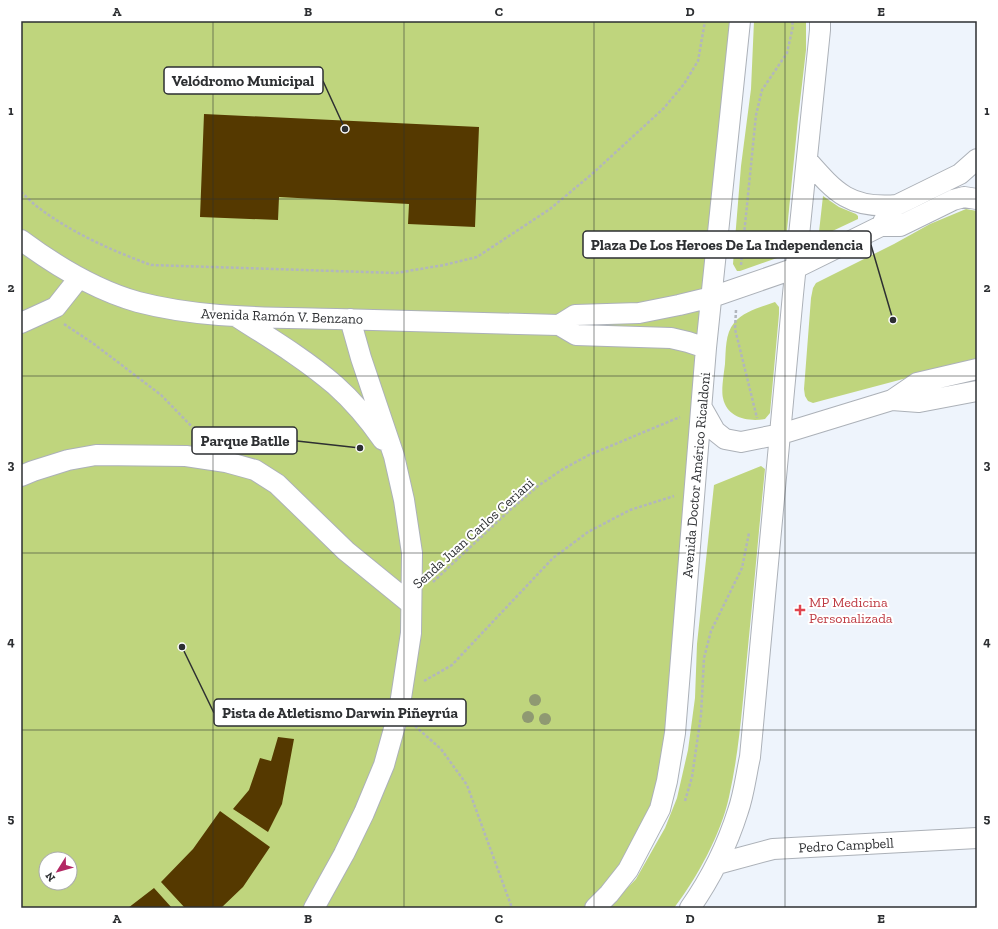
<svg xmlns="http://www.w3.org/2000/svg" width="998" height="929" font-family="'Zilla Slab',serif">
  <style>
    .green { fill: #bfd57d; fill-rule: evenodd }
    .building { fill: #553900 }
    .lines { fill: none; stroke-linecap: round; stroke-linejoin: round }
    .minor-casing { stroke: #acb1b8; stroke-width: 22 }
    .path { stroke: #b2b6bd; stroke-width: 2.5; stroke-dasharray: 3 2; stroke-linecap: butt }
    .minor { stroke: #fff; stroke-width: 20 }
    .tree { fill: #8f9972 }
    .grid { fill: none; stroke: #2d2f32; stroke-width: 1; stroke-opacity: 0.55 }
    .health-dot { fill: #e0444e; stroke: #fff; stroke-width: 1.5 }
    .labels { text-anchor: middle; stroke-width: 4; stroke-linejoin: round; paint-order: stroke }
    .street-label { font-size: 14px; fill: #2d2f32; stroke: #fff }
    .health-label { font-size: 14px; fill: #be3a42; stroke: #fff; text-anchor: start }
    .leader { fill: none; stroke: #2d2f32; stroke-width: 1.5 }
    .callout-dot { fill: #2d2f32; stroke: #fff; stroke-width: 1.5 }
    .callout { fill: #fff; stroke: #2d2f32; stroke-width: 1.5 }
    .callout-label { font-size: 15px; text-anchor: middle; font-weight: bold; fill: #2d2f32 }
    .neatline { fill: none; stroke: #2d2f32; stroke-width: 1.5 }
    .grid-label { font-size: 13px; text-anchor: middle; font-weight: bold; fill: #2d2f32 }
  </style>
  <rect width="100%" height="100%" fill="#eef4fc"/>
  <path class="green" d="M21 21H740L660 809 595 908H21ZM46 859H70V883H46Z
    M754 21H806V50L798 119 785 250 782 254 777 258 740 271H737L733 264 741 166 751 89Z
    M823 196 839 207 856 214 858 216V219L824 235H821L819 232Z
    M966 209 977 211V360L937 370 824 400 813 403 808 401 805 396 804 389 811 298 813 288 816 283 894 244 930 224Z
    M775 302 779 307V314L770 413 765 419C748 422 727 418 723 398 721 390 724 373 725 364 726 350 725 334 734 323 744 311 761 307 775 302Z
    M761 466 765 469C759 528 754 587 748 647 743 697 740 748 729 797 721 834 697 878 674 908H608L636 879 665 828 677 798 688 750 695 698 697 644 714 485Z"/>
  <path class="building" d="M204 114 479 127 475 227 408 224 409 204 279 197 278 220 200 217Z
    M278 737 294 739 282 804 268 832 233 809 249 790 260 758 271 761Z
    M220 811 270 847 243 887 221 908H185L161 882 193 849Z
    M154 888 172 908H128Z"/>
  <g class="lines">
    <defs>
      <path id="minor" d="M807 160C836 193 850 209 897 205
        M881 226H900L953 200 964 197 977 199
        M21 240C56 266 95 290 138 302 203 319 269 317 336 319 410 321 485 323 559 325L576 335 671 338 688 342 706 348
        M237 317C270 338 305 359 335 385 353 401 369 420 383 440
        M21 323 56 307 79 278
        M559 325 575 315 639 313 679 305 712 297 796 268 881 226 888 213 897 205 960 174 977 159
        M892 400 919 402 977 391
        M702 408 715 431 725 439 741 442 781 434 892 400 917 383 977 369
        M21 476 33 471 68 460 96 455 186 456 226 462 255 470 277 484 346 551 411 604
        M717 864 773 849 977 838
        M314 908 344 854 364 813 384 765 399 711 411 633 412 553 404 500 394 456 361 358 350 319
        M595 908 609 894 628 870 660 809 667 781 675 733 706 348 740 21
        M690 908C711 878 727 846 738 811 744 794 746 775 750 757L793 294 820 30V21"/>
    </defs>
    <use href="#minor" class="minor-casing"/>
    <path class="path" d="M21 192C27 197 33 204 39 208 72 233 113 251 151 265L396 273 444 265 477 257 550 209 592 174 664 108 684 84 698 61 705 21
      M741 265 756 115 762 90 787 53 793 26 792 21
      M736 310 735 329 757 418
      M64 324 94 344 161 395 202 437
      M433 582 510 510 538 486 563 469 589 455 680 417
      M424 681 452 665 553 558 588 532 630 510 674 496
      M415 726 441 749 467 785 512 908
      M685 801 692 777 701 715 704 658 711 631 742 568 749 533"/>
    <use href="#minor" class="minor"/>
  </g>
  <g class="tree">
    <circle cx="535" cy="700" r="6"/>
    <circle cx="528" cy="717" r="6"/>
    <circle cx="545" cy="719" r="6"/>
  </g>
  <path class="grid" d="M213 21V908M404 21V908M594 21V908M785 21V908M21 199H977M21 376H977M21 553H977M21 730H977"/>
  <path class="health-dot" d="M798 604h4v4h4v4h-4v4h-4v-4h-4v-4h4z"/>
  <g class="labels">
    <g class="street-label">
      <text transform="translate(282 316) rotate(2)" y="5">Avenida Ramón V. Benzano</text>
      <text transform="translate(696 475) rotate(-85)" y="5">Avenida Doctor Américo Ricaldoni</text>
      <text transform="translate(473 533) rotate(-42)" y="5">Senda Juan Carlos Ceriani</text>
      <text transform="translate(846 845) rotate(-3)" y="5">Pedro Campbell</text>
    </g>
    <g class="health-label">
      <text x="809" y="607">MP Medicina<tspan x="809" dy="16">Personalizada</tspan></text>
    </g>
  </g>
  <path class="leader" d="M345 129L323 81M893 320L871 245M360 448L297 441M182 647L214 713"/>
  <g class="callout-dot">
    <circle cx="345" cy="129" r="4"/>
    <circle cx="893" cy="320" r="4"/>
    <circle cx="360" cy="448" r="4"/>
    <circle cx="182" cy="647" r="4"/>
  </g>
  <g class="callout">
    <rect x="164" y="67" width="159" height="27" rx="4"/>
    <rect x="583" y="231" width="288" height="27" rx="4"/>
    <rect x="192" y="427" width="105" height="27" rx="4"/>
    <rect x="214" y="699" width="252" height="27" rx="4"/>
  </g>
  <g class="callout-label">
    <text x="243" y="86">Velódromo Municipal</text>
    <text x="727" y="250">Plaza De Los Heroes De La Independencia</text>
    <text x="245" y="446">Parque Batlle</text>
    <text x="340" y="718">Pista de Atletismo Darwin Piñeyrúa</text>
  </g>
  <rect width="998" height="929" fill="none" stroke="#ffffff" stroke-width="44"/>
  <g transform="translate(58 871) rotate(233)"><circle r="19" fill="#ffffff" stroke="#abacad"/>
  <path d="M0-3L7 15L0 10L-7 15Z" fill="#b32864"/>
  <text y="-6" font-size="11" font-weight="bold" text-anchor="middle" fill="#2d2f32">N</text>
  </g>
  <rect x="22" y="22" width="954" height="885" class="neatline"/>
  <g class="grid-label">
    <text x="117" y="16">A</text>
    <text x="308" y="16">B</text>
    <text x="499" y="16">C</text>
    <text x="690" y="16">D</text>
    <text x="881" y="16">E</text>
    <text x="11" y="115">1</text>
    <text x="987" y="115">1</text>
    <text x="11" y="292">2</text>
    <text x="987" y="292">2</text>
    <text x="11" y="469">3</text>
    <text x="987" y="469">3</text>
    <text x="11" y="646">4</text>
    <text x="987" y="646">4</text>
    <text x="11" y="823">5</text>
    <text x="987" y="823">5</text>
    <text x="117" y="923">A</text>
    <text x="308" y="923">B</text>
    <text x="499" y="923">C</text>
    <text x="690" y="923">D</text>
    <text x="881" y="923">E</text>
  </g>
</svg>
